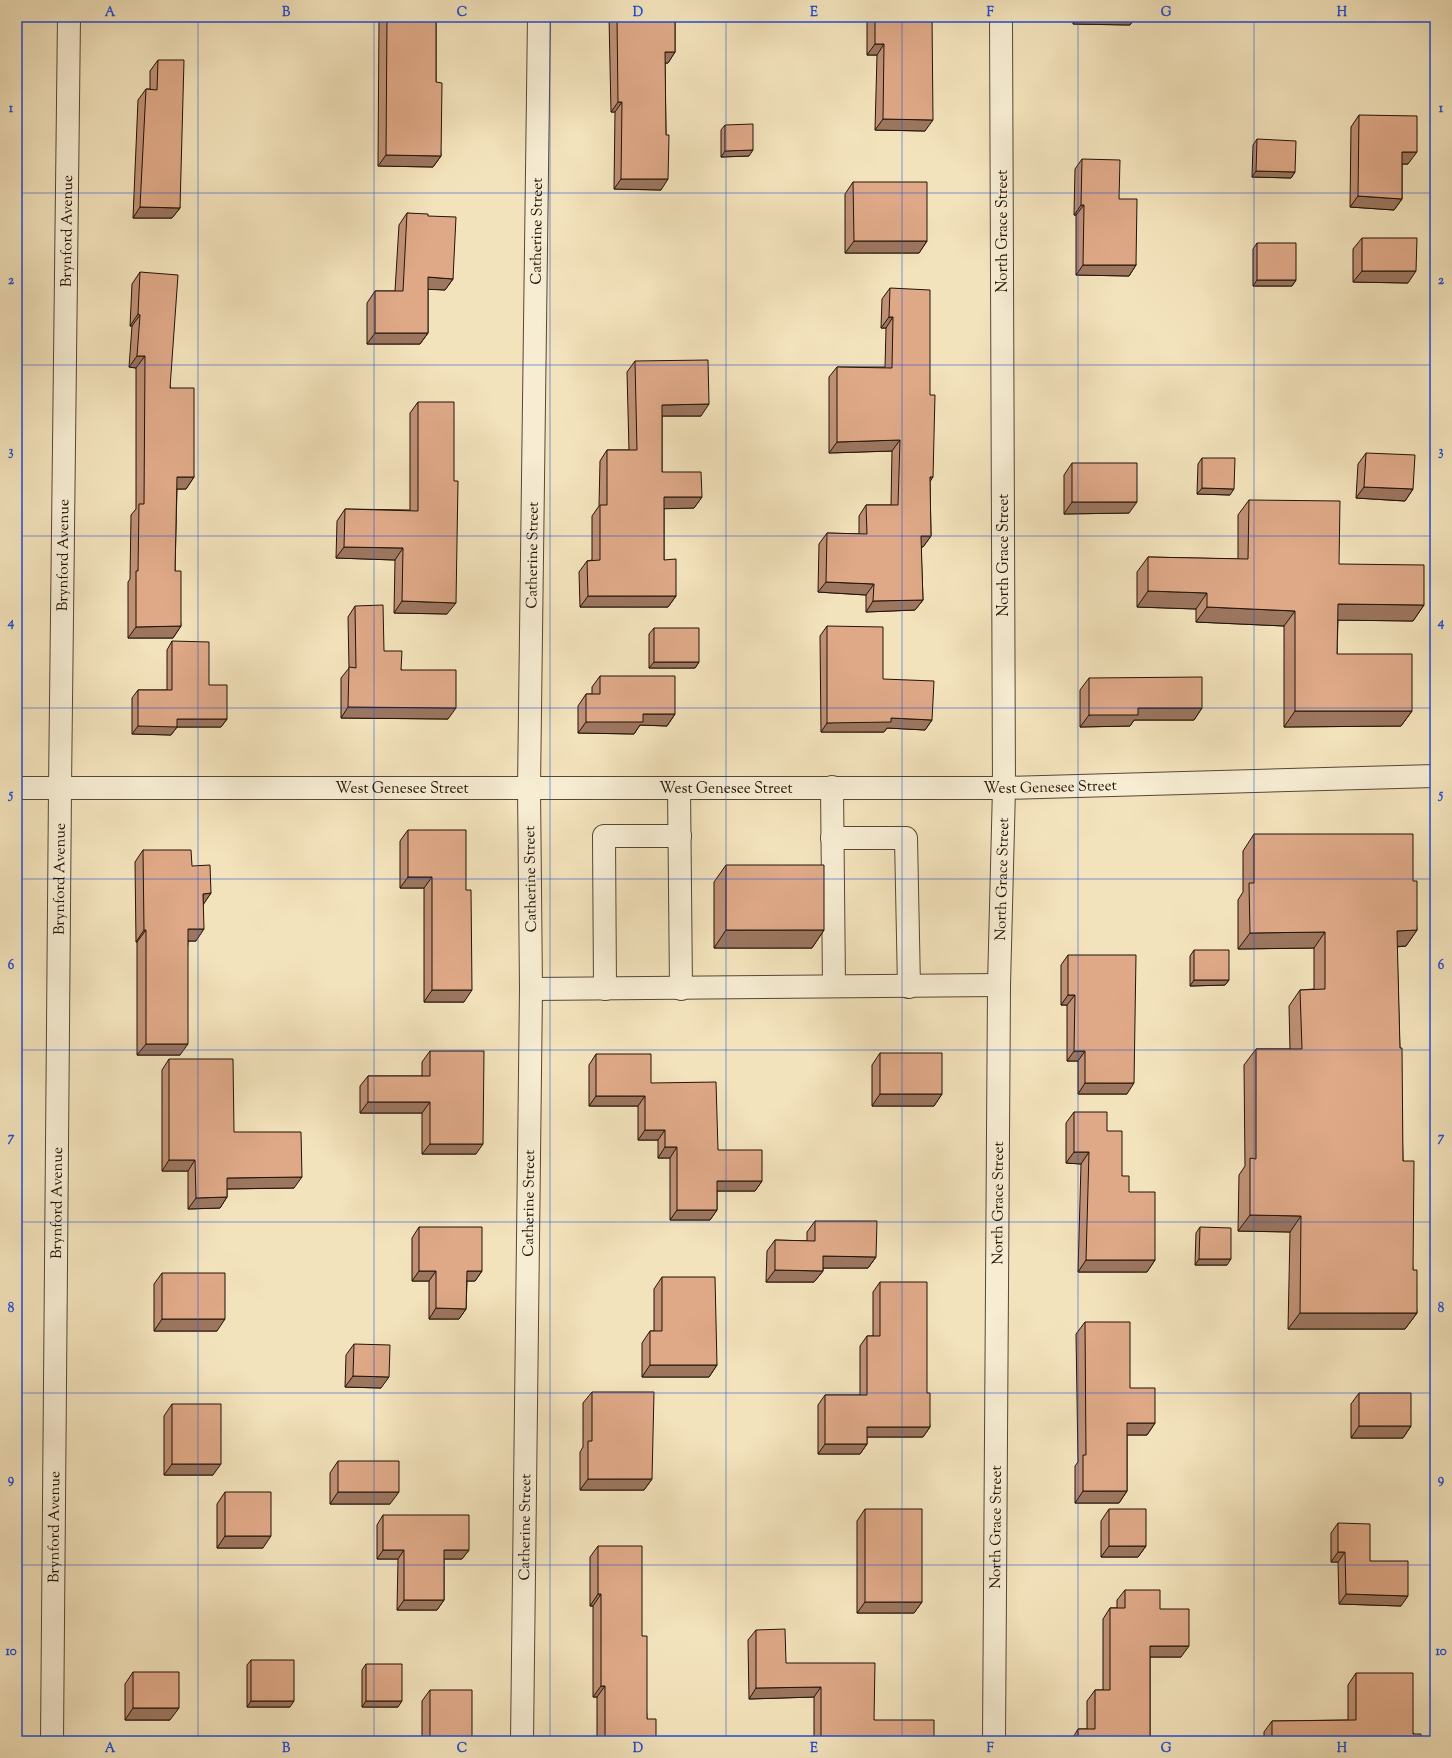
<svg xmlns="http://www.w3.org/2000/svg" width="1452" height="1758" font-family="'Sorts Mill Goudy',serif">
  <style>
    .lines { fill: none; stroke-linecap: round; stroke-linejoin: round }
    .minor-casing { stroke: #574734; stroke-width: 24 }
    .minor { stroke: #f7edd3; stroke-width: 22 }
    .wall { fill: #c09175; stroke: #231306 }
    .shaded-wall { fill: #9c765f; stroke: #231306 }
    .building { fill: #dfa988; stroke: #231306 }
    .grid { fill: none; stroke: #1d4ed8; stroke-width: 1; stroke-opacity: 0.55 }
    .labels { text-anchor: middle; stroke-width: 3; stroke-linejoin: round; paint-order: stroke }
    .street-label { font-size: 15px; fill: #231306; stroke: #f7edd3 }
    .neatline { fill: none; stroke: #1d4ed8; stroke-width: 1.5 }
    .grid-label { font-size: 13px; text-anchor: middle; font-weight: bold; fill: #1d4ed8 }
  </style>
  <rect width="100%" height="100%" fill="#f3e3bc"/>
  <filter id="stains"><feTurbulence type="fractalNoise" baseFrequency=".005" numOctaves="4"/><feColorMatrix values="0 0 0 0 .2 0 0 0 0 .09 0 0 0 0 .02 0 0 0 .5 -.17"/></filter>
  <radialGradient id="worn" r=".72"><stop offset=".6" stop-color="#630" stop-opacity="0"/><stop offset="1" stop-color="#630" stop-opacity=".3"/></radialGradient>
  <g class="lines">
    <defs>
      <g id="minor">
        <path d="M832 787 834 986"/>
        <path id="s1" d="M17 788H1004L1435 776"/>
        <path d="M679 788 681 989"/>
        <path d="M832 838H906L909 987"/>
        <path d="M531 989 999 985"/>
        <path d="M605 989 604 836H680"/>
        <path id="s2" d="M52 1741 60 788 69 17"/>
        <path id="s3" d="M522 1741 531 989 529 788 539 17"/>
        <path id="s4" d="M994 1741 999 985 1004 788 1001 17"/>
      </g>
    </defs>
    <use href="#minor" class="minor-casing"/>
    <use href="#minor" class="minor"/>
  </g>
  <path class="wall" d="M379 17H436V82L441 156 433 167 378 166Z
    M609 17H675V52L668 63H665L666 135 661 190 614 189 615 112H611Z
    M867 17H932L925 131 875 130 877 55H867Z
    M1073 17H1135L1130 25 1073 24Z
    M158 60 180 208 172 218H133L138 100 146 89H150V71Z
    M1359 115 1408 164H1402V199L1394 210 1350 207 1351 127Z
    M725 125 749 156 721 157V130Z
    M1257 139 1295 172 1291 178 1252 177 1253 145Z
    M1082 159 1119 199 1136 265 1129 276 1076 275V215H1074L1075 169Z
    M853 182 927 241 919 253H845V194Z
    M407 213 428 216 453 279 445 290 428 289V333L420 344H367V303L375 291H395L399 225Z
    M1362 238 1408 283 1353 282V249Z
    M1257 243 1296 280 1292 286H1253V249Z
    M140 272 194 477 186 489H177L175 571 181 626 173 638H128V582L130 579 131 515 136 509V368L129 367 132 326H130L132 284Z
    M890 288 930 482 931 536 923 547H921L923 600 915 610 866 612V595L818 592 819 544 827 533 859 534V516L866 505H891L892 451 829 453V377L837 367H885L886 328H881L882 299Z
    M635 361 701 416H662V472L702 497 694 508H664V560L676 596 668 607H580L579 572 587 561 592 560V516L599 506 600 461 607 450H629L627 372Z
    M418 402 447 614 394 613 395 560 336 558 337 521 345 509 410 510V413Z
    M1366 453 1413 489 1405 501 1356 498 1358 464Z
    M1202 458 1230 495 1197 494 1198 464Z
    M1072 463 1129 513 1064 514V475Z
    M1249 500 1339 564 1424 605 1413 621 1338 620 1337 654 1412 711 1401 726 1284 727V626L1196 622V609L1137 607V572L1148 557 1238 559V515Z
    M355 606 384 651 448 719 341 718V678L349 668 348 617Z
    M827 626 883 679 932 720 925 730 887 728 884 732H821L820 636Z
    M654 628 699 662 695 668H649V634Z
    M172 641 209 685 227 719 221 727H177L171 735 132 734V698L138 690H167V650Z
    M600 676 675 714 667 726 640 725 634 734 578 733V706L586 694H592V687Z
    M1089 678 1202 708 1194 720H1134L1130 726 1080 727V690Z
    M408 830 466 890 464 1002H424V888H400V841Z
    M1254 834 1413 881 1417 930 1406 946 1397 947 1403 1161 1417 1313 1405 1329H1288L1290 1232 1238 1231 1239 1175 1245 1166 1244 1065 1256 1049H1290L1289 1006 1300 990 1314 989V948L1238 949V900L1243 892V851Z
    M143 850 192 866 211 893 203 904 196 941H188L180 1055H137V942H136L135 862Z
    M726 865 824 930 812 948H714V882Z
    M1194 950 1229 980 1225 985 1190 986V956Z
    M1068 955 1127 1094H1078V1061H1067V1005H1061V965Z
    M430 1051 476 1154H422V1113H360V1086L368 1076H422V1062Z
    M880 1053 942 1094 934 1106H872V1065Z
    M596 1054 651 1083 718 1150 762 1181 755 1191H717V1210L710 1220H670V1158H658V1140H638V1106H589V1065Z
    M169 1059 234 1132 294 1188 227 1189V1197L220 1208 188 1209V1171H162V1070Z
    M1074 1112 1107 1131 1122 1176 1155 1260 1147 1272H1078L1081 1164 1066 1163V1123Z
    M815 1221 876 1257 868 1268H823V1271L814 1282H766L767 1251 775 1240 807 1241V1232Z
    M419 1227 482 1271 475 1281H467L466 1309 459 1319H429V1281H412V1238Z
    M1200 1227 1227 1265H1195L1196 1233Z
    M162 1273 217 1331H154V1284Z
    M662 1277 717 1365 709 1377H642V1343L650 1331H654V1289Z
    M880 1282 927 1393 930 1427 923 1437H867V1444L860 1454H818V1405L825 1395H860V1346L867 1336H873V1292Z
    M1085 1322 1130 1388 1155 1423 1147 1435H1127V1491L1119 1503H1075V1466L1078 1462 1076 1334Z
    M354 1344 381 1388 345 1387 346 1355Z
    M592 1392 652 1479 644 1490H580V1452L583 1447V1403Z
    M1359 1393 1411 1426 1403 1438H1351V1404Z
    M172 1404 213 1475H164V1416Z
    M338 1461 390 1504H330V1473Z
    M225 1492 263 1548H217V1504Z
    M865 1509 922 1602 914 1613H857V1521Z
    M1109 1509 1146 1546 1138 1557H1101V1521Z
    M383 1515 469 1550 462 1559H444V1600L437 1610H397L398 1559H377V1525Z
    M1338 1523 1401 1606 1339 1604 1338 1562H1331V1533Z
    M598 1546 642 1636 647 1719 656 1741H597V1697H593V1606H590V1557Z
    M1125 1590 1160 1609 1181 1657H1150V1741H1071L1078 1729H1087V1701L1095 1690H1103V1619L1110 1608H1117V1600Z
    M756 1630 786 1663 874 1720 934 1741H814V1697L749 1699 748 1640Z
    M251 1660 290 1707H247V1665Z
    M366 1664 398 1707H362V1670Z
    M133 1672 170 1720H125V1684Z
    M1356 1673 1421 1741H1264V1732L1272 1721 1348 1720V1685Z
    M430 1690 472 1741H422V1701Z"/>
  <path class="shaded-wall" d="M1079 17H1135L1130 25 1073 24Z
    M875 44H884L877 55H867Z
    M665 52H675L668 63H658Z
    M618 102H622L615 112H611Z
    M883 119 933 120 925 131 875 130Z
    M753 150 749 156 721 157 725 151Z
    M1402 152H1417L1408 164H1394Z
    M386 155 441 156 433 167 378 166Z
    M1256 171 1295 172 1291 178 1252 177Z
    M621 179H668L661 190 614 189Z
    M1358 196 1402 199 1394 210 1350 207Z
    M1081 205H1084L1076 215H1074Z
    M140 207 180 208 172 218H133Z
    M854 241H927L919 253H845Z
    M1083 265H1136L1129 276 1076 275Z
    M1362 271H1416L1408 283 1353 282Z
    M428 277 453 279 445 290 420 289Z
    M1257 280H1296L1292 286H1253Z
    M138 314 140 315 132 326H130Z
    M889 317H893L886 328H881Z
    M375 333H428L420 344H367Z
    M137 356H145L136 368 129 367Z
    M709 404 701 416H654L662 405Z
    M900 440 892 451 829 453 837 442Z
    M177 477H194L186 489H169Z
    M930 477H933L926 488Z
    M1364 487 1413 489 1405 501 1356 498Z
    M1202 488 1234 489 1230 495 1197 494Z
    M664 497H702L694 508 656 509Z
    M1072 502H1137L1129 513 1064 514Z
    M921 536H931L923 547H913Z
    M344 547 403 548 395 560 336 558Z
    M826 582 874 584 866 595 818 592Z
    M1148 591 1207 593 1196 609 1137 607Z
    M588 596H676L668 607H580Z
    M923 600 915 610 866 612 873 601Z
    M402 601 456 603 447 614 394 613Z
    M1338 604 1424 605 1413 621 1327 620Z
    M1207 607 1295 611 1284 626 1196 622Z
    M181 626 173 638H128L136 627Z
    M654 662H699L695 668H649Z
    M348 707 456 708 448 719 341 718Z
    M1138 708H1202L1194 720H1134L1130 726 1080 727 1089 715Z
    M1295 711H1412L1401 726 1284 727Z
    M643 714H675L667 726 640 725 634 734 578 733 586 722Z
    M891 718 932 720 925 730 887 728 884 732H821L827 723Z
    M177 719H227L221 727H177L171 735 132 734 138 726Z
    M408 877H432L424 888H400Z
    M211 893 203 905V894Z
    M188 929H204L196 941H180Z
    M144 930H146L137 942H136Z
    M726 930H824L812 948H714Z
    M1417 930 1406 946 1386 947 1397 931Z
    M1325 932 1314 948 1238 949 1250 933Z
    M1194 980H1229L1225 985 1190 986Z
    M432 990H472L464 1002H424Z
    M1068 995H1075L1067 1005H1061Z
    M146 1044H188L180 1055H137Z
    M1074 1051H1085L1078 1061H1067Z
    M1085 1083H1134L1127 1094H1078Z
    M880 1094H942L934 1106H872Z
    M596 1096H645L638 1106H589Z
    M368 1102H430L422 1113H360Z
    M645 1130H665L658 1140H638Z
    M430 1144H483L476 1154H422Z
    M665 1147H677L670 1158H658Z
    M1074 1152H1089L1081 1164 1066 1163Z
    M169 1160H195L188 1171H162Z
    M302 1177 294 1188 219 1189 227 1178Z
    M717 1181H762L755 1191H710Z
    M227 1197 220 1208 188 1209 196 1198Z
    M677 1210H717L710 1220H670Z
    M1250 1215 1301 1216 1290 1232 1238 1231Z
    M823 1256 876 1257 868 1268H815Z
    M1199 1259H1231L1227 1265H1195Z
    M1086 1260H1155L1147 1272H1078Z
    M775 1270 823 1271 814 1282H766Z
    M419 1271H436L429 1281H412Z
    M467 1271H482L475 1281H460Z
    M436 1308 466 1309 459 1319H429Z
    M1300 1313H1417L1405 1329H1288Z
    M162 1319H225L217 1331H154Z
    M650 1365H717L709 1377H642Z
    M353 1376 389 1377 381 1388 345 1387Z
    M1127 1423H1155L1147 1435H1119Z
    M1359 1426H1411L1403 1438H1351Z
    M867 1427H930L923 1437H860Z
    M825 1444H867L860 1454H818Z
    M172 1464H221L213 1475H164Z
    M588 1479H652L644 1490H580Z
    M1083 1491H1127L1119 1503H1075Z
    M338 1492H399L390 1504H330Z
    M225 1536H271L263 1548H217Z
    M1109 1546H1146L1138 1557H1101Z
    M383 1550H404L398 1559H377Z
    M444 1550H469L462 1559H438Z
    M1338 1552H1345L1338 1562H1331Z
    M598 1594H601L593 1606H590Z
    M1346 1594 1408 1596 1401 1606 1339 1604Z
    M404 1600H444L437 1610H397Z
    M865 1602H922L914 1613H857Z
    M1150 1646H1189L1181 1657H1142Z
    M601 1686H605L597 1697H593Z
    M821 1687 814 1697 749 1699 756 1688Z
    M251 1701H294L290 1707H247Z
    M366 1701H402L398 1707H362Z
    M133 1708H179L170 1720H125Z"/>
  <path class="building" d="M387 17H436V82L442 83 441 156 386 155Z
    M617 17H675V52H665L666 135H669L668 179H621L622 102H618Z
    M875 17H932L933 120 883 119 884 44H875Z
    M158 60H184L180 208 140 207 146 89 157 90Z
    M1359 115 1417 116V152H1402V199L1358 196Z
    M753 124V150L725 151V125Z
    M1257 139 1296 141 1295 172 1256 171Z
    M1082 159 1120 160 1119 199H1137L1136 265H1083L1084 205H1081Z
    M853 182H927V241H854Z
    M407 213 428 214V216L456 217 453 279 428 277V333H375V291H403Z
    M1362 238H1417L1416 271H1362Z
    M1257 243H1296V280H1257Z
    M140 272 178 275 170 388H194V477H177L175 571H181V626L136 627V571H138L139 504H144L145 356H137L140 315 138 314Z
    M890 288 930 290V395H935L933 477H930L931 536H921L923 600 873 601 874 584 826 582 827 533 867 534 866 505H898L900 440 837 442V367L892 368 893 317H889Z
    M708 360 709 404 662 405V472H701L702 497H664V560L676 559V596H588L587 561 600 560V505H607V450H637L635 361Z
    M418 402H454V481H458L456 603 402 601 403 548 344 547 345 509 418 511Z
    M1366 453 1415 455 1413 489 1364 487Z
    M1202 458H1235L1234 489 1202 488Z
    M1072 463H1137V502H1072Z
    M1249 500 1340 501 1339 564 1424 565V605L1338 604 1337 654H1412V711H1295V611L1207 607V593L1148 591V557L1248 559Z
    M383 605 384 651H402L401 670H456V708L348 707 349 667 356 668 355 606Z
    M827 626 883 627V679L934 681 932 720 891 718V722L827 723Z
    M654 628H699V662H654Z
    M172 641 209 642V685H227V719H177V727L138 726V690H172Z
    M600 676H675V714H643V722H586V694H600Z
    M1202 677V708H1138V715H1089V678Z
    M408 830H466V890H471L472 990H432V877H408Z
    M1254 834H1413V881H1417V930L1397 931 1400 1048H1402L1403 1161H1414L1413 1270H1417V1313H1300L1301 1216 1250 1215V1158L1256 1159V1049H1302L1300 990 1325 989V932L1250 933 1249 883H1254Z
    M143 850H191L192 866 210 865 211 893 203 894 204 929H188V1044H146V930H144Z
    M726 865H824V930H726Z
    M1194 950H1229V980H1194Z
    M1068 955H1136L1134 1083H1085V1051H1074L1075 995H1068Z
    M430 1051H484L483 1144H430V1102H368V1076H430Z
    M880 1053H942V1094H880Z
    M596 1054H651V1083L716 1082 718 1150H762V1181H717V1210H677V1147H665V1130H645V1096H596Z
    M169 1059H233L234 1132H301L302 1177 227 1178V1197L196 1198 195 1160H169Z
    M1074 1112H1107V1131H1122V1176H1129V1192H1155V1260H1086L1089 1152H1074Z
    M815 1221H877L876 1257 823 1256V1271L775 1270V1240L815 1241Z
    M419 1227H482V1271H467L466 1309 436 1308V1271H419Z
    M1200 1227 1231 1228V1259H1199Z
    M162 1273H225V1319H162Z
    M662 1277H715L717 1365H650V1331H662Z
    M880 1282H927V1393H930V1427H867V1444H825V1395H867V1336H880Z
    M1085 1322H1130V1388H1155V1423H1127V1491H1083V1455H1086Z
    M354 1344 390 1345 389 1377 353 1376Z
    M592 1392H654L652 1479H588V1441H592Z
    M1359 1393H1411V1426H1359Z
    M172 1404H221V1464H172Z
    M338 1461H399V1492H338Z
    M225 1492H271V1536H225Z
    M865 1509H922V1602H865Z
    M1109 1509H1146V1546H1109Z
    M383 1515H469V1550H444V1600H404V1550H383Z
    M1338 1523 1370 1524V1561H1408V1596L1346 1594 1345 1552H1338Z
    M598 1546H642V1636H647V1719H656V1741H605V1686H601V1594H598Z
    M1125 1590H1160V1609H1189V1646H1150V1741H1078V1729H1095V1690H1110V1608H1125Z
    M785 1629 786 1663H875L874 1720H934V1741H821V1687L756 1688V1630Z
    M251 1660H294V1701H251Z
    M366 1664H402V1701H366Z
    M133 1672H179V1708H133Z
    M1356 1673H1413V1734H1421V1741H1272V1721L1356 1720Z
    M430 1690H472V1741H430Z"/>
  <path class="grid" d="M198 17V1741M374 17V1741M550 17V1741M726 17V1741M902 17V1741M1078 17V1741M1254 17V1741M17 193H1435M17 365H1435M17 536H1435M17 708H1435M17 879H1435M17 1050H1435M17 1222H1435M17 1393H1435M17 1565H1435"/>
  <g class="labels">
    <g class="street-label">
      <text dy="5" stroke="none"><textPath href="#s2" startOffset="1510">Brynford Avenue</textPath></text>
      <text dy="5" stroke="none"><textPath href="#s3" startOffset="1510">Catherine Street</textPath></text>
      <text transform="translate(1002 231) rotate(-90)" y="5">North Grace Street</text>
      <text dy="5" stroke="none"><textPath href="#s2" startOffset="1186">Brynford Avenue</textPath></text>
      <text dy="5" stroke="none"><textPath href="#s3" startOffset="1186">Catherine Street</textPath></text>
      <text transform="translate(1003 555) rotate(-90)" y="5">North Grace Street</text>
      <text dy="5" stroke="none"><textPath href="#s1" startOffset="1033">West Genesee Street</textPath></text>
      <text dy="5" stroke="none"><textPath href="#s1" startOffset="709">West Genesee Street</textPath></text>
      <text dy="5" stroke="none"><textPath href="#s1" startOffset="385">West Genesee Street</textPath></text>
      <text dy="5" stroke="none"><textPath href="#s2" startOffset="862">Brynford Avenue</textPath></text>
      <text transform="translate(530 879) rotate(-91)" y="5">Catherine Street</text>
      <text dy="5" stroke="none"><textPath href="#s4" startOffset="862">North Grace Street</textPath></text>
      <text dy="5" stroke="none"><textPath href="#s2" startOffset="538">Brynford Avenue</textPath></text>
      <text dy="5" stroke="none"><textPath href="#s3" startOffset="538">Catherine Street</textPath></text>
      <text dy="5" stroke="none"><textPath href="#s4" startOffset="538">North Grace Street</textPath></text>
      <text dy="5" stroke="none"><textPath href="#s2" startOffset="214">Brynford Avenue</textPath></text>
      <text dy="5" stroke="none"><textPath href="#s3" startOffset="214">Catherine Street</textPath></text>
      <text dy="5" stroke="none"><textPath href="#s4" startOffset="214">North Grace Street</textPath></text>
    </g>
  </g>
  <rect width="1452" height="1758" fill="none" stroke="#f3e3bc" stroke-width="44"/>
  <rect x="22" y="22" width="1408" height="1714" class="neatline"/>
  <g class="grid-label">
    <text x="110" y="16">A</text>
    <text x="286" y="16">B</text>
    <text x="462" y="16">C</text>
    <text x="638" y="16">D</text>
    <text x="814" y="16">E</text>
    <text x="990" y="16">F</text>
    <text x="1166" y="16">G</text>
    <text x="1342" y="16">H</text>
    <text x="11" y="112">1</text>
    <text x="1441" y="112">1</text>
    <text x="11" y="284">2</text>
    <text x="1441" y="284">2</text>
    <text x="11" y="455">3</text>
    <text x="1441" y="455">3</text>
    <text x="11" y="626">4</text>
    <text x="1441" y="626">4</text>
    <text x="11" y="798">5</text>
    <text x="1441" y="798">5</text>
    <text x="11" y="969">6</text>
    <text x="1441" y="969">6</text>
    <text x="11" y="1141">7</text>
    <text x="1441" y="1141">7</text>
    <text x="11" y="1312">8</text>
    <text x="1441" y="1312">8</text>
    <text x="11" y="1483">9</text>
    <text x="1441" y="1483">9</text>
    <text x="11" y="1655">10</text>
    <text x="1441" y="1655">10</text>
    <text x="110" y="1752">A</text>
    <text x="286" y="1752">B</text>
    <text x="462" y="1752">C</text>
    <text x="638" y="1752">D</text>
    <text x="814" y="1752">E</text>
    <text x="990" y="1752">F</text>
    <text x="1166" y="1752">G</text>
    <text x="1342" y="1752">H</text>
  </g>
  <rect width="100%" height="100%" filter="url(#stains)"/>
  <rect width="100%" height="100%" fill="url(#worn)"/>
</svg>
